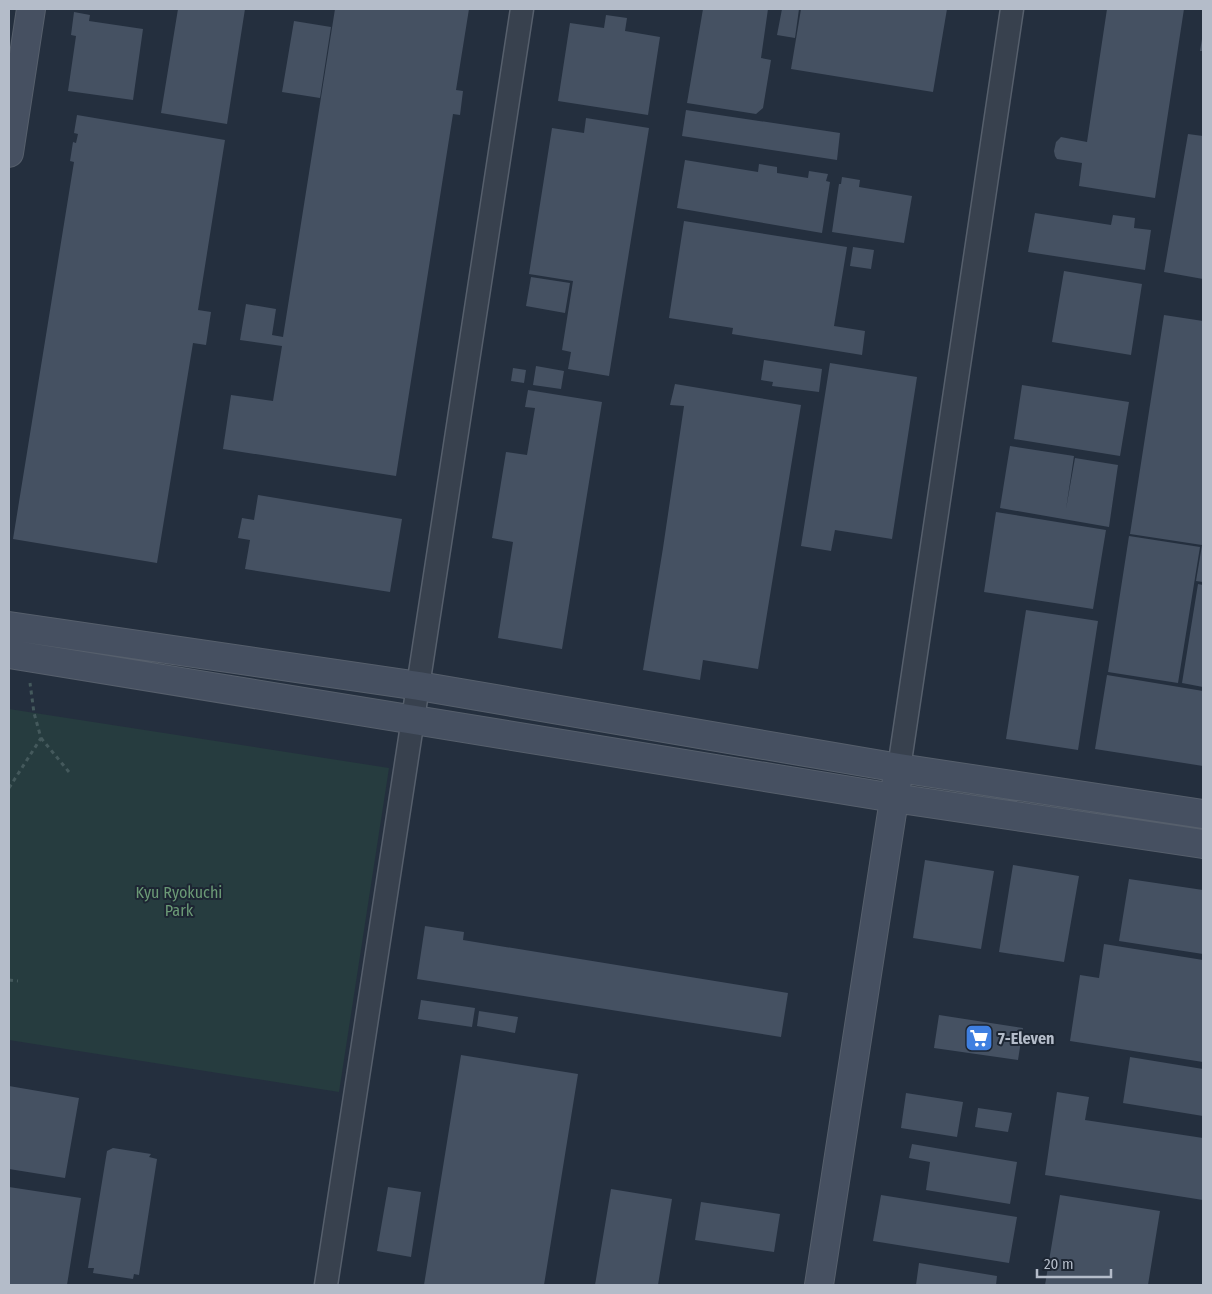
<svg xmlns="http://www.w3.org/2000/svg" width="1212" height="1294" font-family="'Fira Sans Condensed',sans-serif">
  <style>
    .green { fill: #263c3f }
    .building { fill: #455162 }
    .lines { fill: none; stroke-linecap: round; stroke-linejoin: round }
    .street-casing { stroke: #565f6c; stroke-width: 25 }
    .secondary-casing { stroke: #565f6c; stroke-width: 30 }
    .path { stroke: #44595c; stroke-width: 3; stroke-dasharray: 4 4; stroke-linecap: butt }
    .street { stroke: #38414e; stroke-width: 22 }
    .secondary { stroke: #465061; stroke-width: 28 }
    .labels { text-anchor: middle; stroke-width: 4; stroke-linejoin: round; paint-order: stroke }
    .park-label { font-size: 16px; fill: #6b9a76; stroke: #1d2633 }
    .poi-label { font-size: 16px; font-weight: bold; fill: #b4bcc9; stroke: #1d2633; text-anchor: start }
  </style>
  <rect width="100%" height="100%" fill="#242f3e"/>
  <path class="green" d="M9 709 389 768 339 1092 9 1040Z"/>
  <path class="building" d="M178 9H245L227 124 161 113Z
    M335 9H469L456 90 463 91 460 115 453 114 396 476 223 449 231 395 273 401 282 346 240 340 246 304 276 309 272 335 283 337Z
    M703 9H768L761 58 771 60 763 108 756 114 687 103Z
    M782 9H799L795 38 777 35Z
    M801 9H947L933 92 791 69Z
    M1107 9H1184L1155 198 1079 186 1082 163 1057 159 1055 156 1054 151 1056 142 1061 137 1087 142Z
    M74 12 90 15 89 21 143 29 133 100 68 91 76 36 71 35Z
    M606 15 627 18 625 31 660 37 648 115 558 101 570 23 604 28Z
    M294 21 331 27 320 98 282 92Z
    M1202 39H1203V51H1200Z
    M686 110 840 133 837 160 682 136Z
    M77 115 225 140 198 310 211 312 206 345 193 343 157 563 13 539 74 162 70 161 73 142 76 143 78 134 74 133Z
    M586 118 649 128 609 376 568 369 571 352 562 350 573 281 529 274 552 128 584 133Z
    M1188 134 1203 136V279L1164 272Z
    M685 160 758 172 759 164 777 167V173L808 178 809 171 828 174 826 181 830 182 822 233 677 208Z
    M842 177 860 180 859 187 912 196 904 243 832 232 839 184H841Z
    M1035 213 1111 225 1113 215 1135 218 1134 228 1151 230 1145 270 1028 252Z
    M684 221 847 247 834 326 865 331 862 355 732 334 733 328 669 318Z
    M853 247 874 250 871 269 850 266Z
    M1064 271 1142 284 1131 355 1052 342Z
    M531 277 570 283 565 313 526 306Z
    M1164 315 1203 321V582L1196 581 1202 545 1130 534Z
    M764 360 822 369 819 392 772 386 773 382 761 380Z
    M830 363 917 377 892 539 835 530 831 551 801 546Z
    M536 366 564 371 561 389 533 385Z
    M513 368 526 370 524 383 511 381Z
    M675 384 801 405 758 669 703 660 700 680 643 670 663 548 684 406 670 405Z
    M1022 385 1129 402 1120 456 1014 439Z
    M528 390 602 402 562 649 498 638 513 542 492 538 506 452 527 455 535 408 525 407Z
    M1010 446 1074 456 1066 509 1075 458 1118 465 1109 527 1000 508Z
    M258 495 402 519 390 592 245 569 250 540 238 538 242 518 254 520Z
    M996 512 1106 530 1093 609 984 592Z
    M1129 536 1200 547 1178 683 1108 672Z
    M1198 584 1203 585V687L1182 683Z
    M1026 610 1098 621 1078 750 1006 739Z
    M1107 675 1203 691V766L1095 749Z
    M925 860 994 871 981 949 913 938Z
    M1013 865 1079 876 1064 962 999 952Z
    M1129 879 1203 890V954L1119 941Z
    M425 926 464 932 463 940 788 993 781 1037 417 979Z
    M1104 944 1203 960V1062L1070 1041 1080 975 1099 978Z
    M421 1000 475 1008 472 1027 418 1019Z
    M479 1011 518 1017 515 1033 477 1026Z
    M939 1015 1023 1028 1018 1060 934 1048Z
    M461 1055 578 1074 544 1285H424Z
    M1130 1057 1203 1069V1116L1123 1103Z
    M9 1086 79 1098 65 1178 9 1169Z
    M1057 1092 1089 1097 1085 1120 1203 1138V1200L1045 1175Z
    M906 1093 963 1102 957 1137 901 1128Z
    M978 1108 1012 1113 1008 1132 975 1127Z
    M912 1144 1017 1162 1010 1204 926 1190 930 1162 909 1158Z
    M113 1148 151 1154 149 1157 157 1159 139 1275 134 1274 133 1279 93 1273 94 1268H88L107 1151Z
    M9 1187 81 1198 67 1285H9Z
    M388 1187 421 1192 411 1257 377 1251Z
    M611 1189 672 1199 658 1285H595Z
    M881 1195 1017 1217 1009 1263 873 1241Z
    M1060 1195 1160 1211 1148 1285H1045Z
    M701 1202 780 1214 774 1252 695 1240Z
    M919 1263 997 1276 996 1285H916Z"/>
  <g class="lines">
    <defs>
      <path id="street" d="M899 768 1012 9
        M326 1285 522 9"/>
      <path id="secondary" d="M9 153 31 9
        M9 626 419 686 899 768 1203 814
        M9 654 894 798 1203 844
        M819 1285 897 780"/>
    </defs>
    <use href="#street" class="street-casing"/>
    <use href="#secondary" class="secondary-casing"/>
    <path class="path" d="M41 738 69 772
      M9 788 41 738 34 713 30 683
      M9 980 18 981"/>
    <use href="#street" class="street"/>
    <use href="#secondary" class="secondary"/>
  </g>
  <defs>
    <symbol id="supermarket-square" viewBox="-11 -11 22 22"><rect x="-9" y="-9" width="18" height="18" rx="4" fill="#3f7fe0" stroke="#1d2633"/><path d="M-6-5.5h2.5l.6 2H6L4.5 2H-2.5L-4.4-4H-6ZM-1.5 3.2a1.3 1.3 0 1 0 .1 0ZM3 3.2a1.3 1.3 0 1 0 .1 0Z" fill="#fff"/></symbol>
  </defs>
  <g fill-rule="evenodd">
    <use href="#supermarket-square" x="963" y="1022" width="32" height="32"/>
  </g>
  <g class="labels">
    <g class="park-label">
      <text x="179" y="898">Kyu Ryokuchi<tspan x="179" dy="18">Park</tspan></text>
    </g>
    <g class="poi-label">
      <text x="998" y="1044">7-Eleven</text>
    </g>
  </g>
  <rect width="1212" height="1294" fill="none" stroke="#b4bcc9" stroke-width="20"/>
  <path d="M1037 1269v8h74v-8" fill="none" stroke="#b4bcc9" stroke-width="2.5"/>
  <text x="1044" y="1269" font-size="15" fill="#b4bcc9" stroke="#1d2633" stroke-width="4" paint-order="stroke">20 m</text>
</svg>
